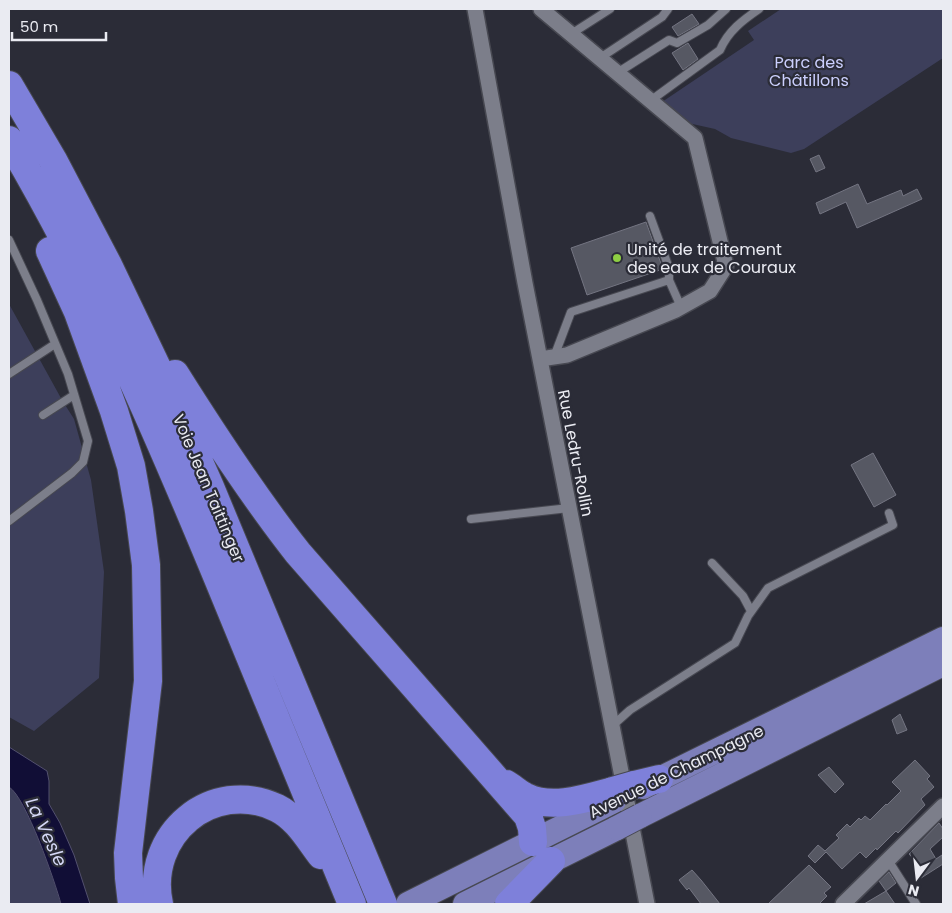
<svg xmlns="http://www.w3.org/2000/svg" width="952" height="913" font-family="Poppins,sans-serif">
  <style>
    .green { fill: #3d3f5b }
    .water { fill: #110e36; stroke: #52506e }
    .building { fill: #565863; stroke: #747582 }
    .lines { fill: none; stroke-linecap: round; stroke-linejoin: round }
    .service-casing { stroke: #474851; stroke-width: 10 }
    .minor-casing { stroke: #474851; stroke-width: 18 }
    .primary-casing { stroke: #474851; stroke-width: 26 }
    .motorway-casing { stroke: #474851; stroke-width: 30 }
    .service { stroke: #7c7e8a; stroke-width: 8 }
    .minor { stroke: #7c7e8a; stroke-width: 15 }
    .primary { stroke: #7d7fba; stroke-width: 24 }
    .motorway { stroke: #7e80da; stroke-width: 28 }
    .primary-bridge-casing { stroke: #474851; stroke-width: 26; stroke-linecap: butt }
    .motorway-bridge-casing { stroke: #474851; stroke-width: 30; stroke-linecap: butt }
    .primary-bridge { stroke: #7d7fba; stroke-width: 24 }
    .motorway-bridge { stroke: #7e80da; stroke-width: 28 }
    .poi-dot { fill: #8ece43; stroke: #2b2c37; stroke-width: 2 }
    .labels { text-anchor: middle; stroke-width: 4.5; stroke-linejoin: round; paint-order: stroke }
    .park-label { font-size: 16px; fill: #cbcffd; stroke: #2b2c37 }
    .poi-label { font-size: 16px; fill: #eaebf2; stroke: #2b2c37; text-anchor: start }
    .street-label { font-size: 16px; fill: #eaebf2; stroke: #2b2c37 }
    .water-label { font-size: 18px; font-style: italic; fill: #d5d8f6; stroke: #2b2c37 }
  </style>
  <rect width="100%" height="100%" fill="#2b2c37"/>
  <path class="green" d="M781 9H943V58L804 149 791 153 731 138 715 129 688 123 662 102 754 40 748 31Z
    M9 304 62 400 74 419 91 480 104 572 99 678 34 731 9 717Z
    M9 787C26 797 55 882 61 904H9Z"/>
  <path class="water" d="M9 747 47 771 49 781V804L60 823 74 855 90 904H61C55 882 26 797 9 787Z"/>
  <path class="building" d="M692 14 699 24 678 36 672 27Z
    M688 43 698 59 683 70 672 53Z
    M819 155 825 168 816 172 810 159Z
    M858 184 867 204 901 190 903 196 917 189 922 199 857 228 846 202 820 214 816 203Z
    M646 222 663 269 587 295 571 248Z
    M873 453 896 495 874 507 851 465Z
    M900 714 907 730 897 734 892 720Z
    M915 760 930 776 927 779 934 787 921 799 925 805 898 833 896 831 877 850 876 848 866 858 860 852 842 869 826 852 815 863 808 856 818 845 825 851 839 838 836 835 847 824 850 827 859 818 861 820 865 816 870 820 886 804 887 805 901 791 892 782Z
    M829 767 844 784 835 793 818 775Z
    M939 823 943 829V837L930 849 936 859 942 855 943 864 921 878 916 869 921 867 909 854Z
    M809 865 831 887 824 893 827 896 819 904H768Z
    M692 870 701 880 720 904H701L689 888 687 890 679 880Z
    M889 872 896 883 886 891 895 904H864L886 891 879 881Z"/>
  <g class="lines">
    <defs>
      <path id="service" d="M571 34 610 9
        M600 58 662 17 668 9
        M617 73 669 40 677 43 708 25 726 9
        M650 101 720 50C728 31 743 20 759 9
        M650 216 669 268V280
        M9 240 37 300 68 374 88 441 83 462 72 473 9 521
        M554 357 571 312 669 280 681 307
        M9 374 55 344
        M43 415 74 395
        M471 519 569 508
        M712 563 743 596 751 611
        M612 726 630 710 735 643 748 616 768 588 893 525 889 513
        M888 860 916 904"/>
      <path id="minor" d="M475 9 525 283 647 904
        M540 359 567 355 676 310 710 291 726 266 695 138 541 9
        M843 904 943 806"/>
      <path id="primary" d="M643 787 943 639
        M640 816 943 664
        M408 904 614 801
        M465 904 617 828"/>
      <path id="motorway" d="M9 85 53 160 108 265 162 378 210 487 383 904
        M9 140C92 280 157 431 219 581 263 689 307 797 352 904
        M50 251 78 312 114 411 131 466 139 511 146 565 148 681 128 853 129 878 132 904
        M175 374C214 436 253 496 298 553L528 816 532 828 533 842
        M506 784C513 788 519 794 526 797 552 810 587 798 613 791
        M634 785 659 779
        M159 904C144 835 212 777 277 808 297 818 308 838 321 855
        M509 904 551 861"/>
    </defs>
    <use href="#service" class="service-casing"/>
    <use href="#minor" class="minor-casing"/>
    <use href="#primary" class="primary-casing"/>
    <use href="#motorway" class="motorway-casing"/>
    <use href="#service" class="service"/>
    <use href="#minor" class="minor"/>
    <use href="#primary" class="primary"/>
    <use href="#motorway" class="motorway"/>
    <defs>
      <path id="primary-bridge" d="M617 828 640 816"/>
      <path id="motorway-bridge" d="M613 791 634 785"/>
    </defs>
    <use href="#primary-bridge" class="primary-bridge-casing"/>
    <use href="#motorway-bridge" class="motorway-bridge-casing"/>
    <use href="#primary-bridge" class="primary-bridge"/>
    <use href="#motorway-bridge" class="motorway-bridge"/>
  </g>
  <circle class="poi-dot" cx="617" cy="258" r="5"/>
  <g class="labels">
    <g class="park-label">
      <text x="809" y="68">Parc des<tspan x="809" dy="18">Châtillons</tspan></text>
    </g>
    <g class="poi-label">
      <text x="627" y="255">Unité de traitement<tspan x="627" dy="18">des eaux de Couraux</tspan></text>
    </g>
    <g class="street-label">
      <text transform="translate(576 453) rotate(79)" y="6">Rue Ledru-Rollin</text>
      <text transform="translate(209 488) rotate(67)" y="6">Voie Jean Taittinger</text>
      <text transform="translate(676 771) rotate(-26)" y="6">Avenue de Champagne</text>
    </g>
    <g class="water-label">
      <text transform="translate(46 832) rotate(65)" y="6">La Vesle</text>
    </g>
  </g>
  <rect width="952" height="913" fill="none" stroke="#eaebf2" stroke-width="20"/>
  <g transform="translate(917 878) rotate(195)" stroke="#2b2c37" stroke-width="4" paint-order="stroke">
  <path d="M0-4L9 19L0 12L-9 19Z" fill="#eaebf2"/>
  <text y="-8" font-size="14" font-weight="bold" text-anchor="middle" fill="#eaebf2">N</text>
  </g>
  <path d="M12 32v8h94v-8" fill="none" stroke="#eaebf2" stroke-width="2.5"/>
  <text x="20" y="32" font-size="15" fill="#eaebf2" stroke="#2b2c37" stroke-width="4" paint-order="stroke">50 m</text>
</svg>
